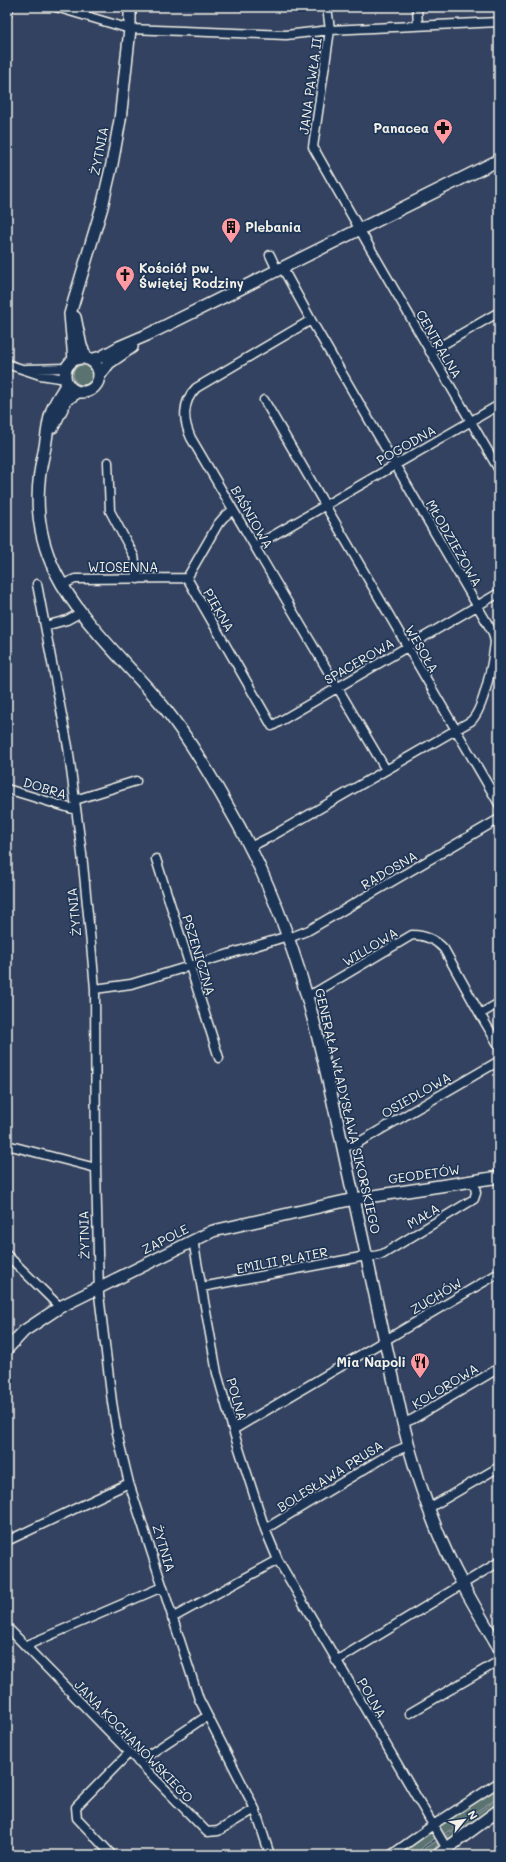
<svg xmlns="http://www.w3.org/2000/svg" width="506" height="1862" font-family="Mali,sans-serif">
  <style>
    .green { fill: #5a736f; stroke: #a7b2ac }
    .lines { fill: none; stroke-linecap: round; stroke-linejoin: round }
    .street-casing { stroke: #f4f1e8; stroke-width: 11 }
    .secondary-casing { stroke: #f4f1e8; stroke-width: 14 }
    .street { stroke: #1d3557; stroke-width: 8 }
    .secondary { stroke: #1d3557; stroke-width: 11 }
    .labels { text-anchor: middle; stroke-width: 3.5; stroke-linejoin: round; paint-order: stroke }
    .street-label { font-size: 13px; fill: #f4f1e8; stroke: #1d3557 }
    .poi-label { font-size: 13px; font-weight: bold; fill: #f4f1e8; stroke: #1d3557; text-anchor: end }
  </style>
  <rect width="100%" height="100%" fill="#334260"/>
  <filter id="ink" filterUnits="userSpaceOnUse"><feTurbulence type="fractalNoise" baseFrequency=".025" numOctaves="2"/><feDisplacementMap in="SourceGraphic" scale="8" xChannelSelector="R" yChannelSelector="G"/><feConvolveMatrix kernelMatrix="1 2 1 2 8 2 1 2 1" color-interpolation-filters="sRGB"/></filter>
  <g filter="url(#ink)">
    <path class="green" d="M73 375a10 10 0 1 1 20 0a10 10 0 1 1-20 0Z
      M499 1786V1796L443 1835 440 1831 441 1824Z
      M499 1798V1808L476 1820 453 1837 448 1838 445 1836Z
      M427 1833 433 1834 436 1838 425 1845 416 1855H397Z
      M437 1841 438 1844C434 1853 428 1855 419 1855L426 1847Z"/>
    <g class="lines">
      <defs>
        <path id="street" d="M56 7 130 29 286 35 330 30 499 22
          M327 7 330 30 313 147 369 246 499 470
          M417 7 418 26
          M7 14 9 7
          M270 255 277 270
          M311 320 196 388C182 402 183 421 191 438L386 770
          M430 352 499 312
          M7 364 40 375 66 379
          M26 369 67 368
          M264 400 499 804
          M108 462 110 511 134 556 138 579
          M233 510 224 517 218 524 187 578 272 726 499 593
          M255 546 499 405
          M37 584 45 626
          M61 585 75 579 187 578
          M80 613 67 620 45 626 68 747 82 854 91 944 95 989 96 1168 99 1295 112 1402 117 1433 129 1483 199 1699 255 1809 270 1855
          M7 789 76 810
          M75 800 136 781
          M250 847 272 836 471 721C484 709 493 661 495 642L493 633 311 320 282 267
          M156 859 219 1058
          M289 938 309 930 499 819
          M95 989 131 984 288 936
          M308 995 316 992 412 935C424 935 436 940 444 949L480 1014 499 1003
          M480 1014 499 1046
          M7 1145 96 1168
          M343 1147 356 1144 499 1061
          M193 1240 217 1373 233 1430 265 1529 278 1560 447 1849
          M7 1255 60 1307
          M366 1258 383 1254 474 1199 476 1193 474 1181
          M202 1287 366 1256
          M403 1423 413 1419 499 1368
          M233 1430 499 1273
          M429 1508 499 1467
          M265 1529 391 1453 408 1446
          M7 1541 129 1483
          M172 1618 278 1560
          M7 1627 207 1832 218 1831 255 1809
          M25 1646 162 1587
          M336 1661 499 1562
          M410 1713 499 1661
          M138 1762 207 1716
          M112 1855 77 1818 76 1807 129 1753
          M391 1855 433 1825 499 1782
          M450 1855H451"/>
        <path id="secondary" d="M75 317 81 346 87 359
          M65 375a17 17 0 1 1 34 0a17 17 0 1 1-34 0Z
          M74 360 70 314 102 207 112 164 120 120 130 29V7
          M90 360 101 357 119 347 147 335 499 160
          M100 375 109 363 132 347
          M67 383C62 393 54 402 51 413 47 426 47 439 44 452 15 570 96 626 163 706 192 742 216 785 239 826 298 935 322 1047 347 1167 365 1252 384 1337 403 1423 416 1478 435 1534 463 1585 474 1606 487 1627 499 1648
          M53 427 66 400 78 392
          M7 1349 24 1331 60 1307 213 1231 354 1199 499 1177
          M438 1855 499 1810"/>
      </defs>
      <use href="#street" class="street-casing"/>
      <use href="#secondary" class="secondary-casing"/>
      <use href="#street" class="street"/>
      <use href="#secondary" class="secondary"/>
    </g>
  </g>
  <defs>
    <symbol id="pharmacy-pin" viewBox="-11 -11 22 30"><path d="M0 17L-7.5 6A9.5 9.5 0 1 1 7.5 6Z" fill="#ff9aa2" stroke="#1d3557"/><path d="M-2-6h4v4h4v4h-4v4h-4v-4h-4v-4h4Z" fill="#111"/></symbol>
    <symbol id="building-pin" viewBox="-11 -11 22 30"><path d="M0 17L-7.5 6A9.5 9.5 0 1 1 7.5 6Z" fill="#ff9aa2" stroke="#1d3557"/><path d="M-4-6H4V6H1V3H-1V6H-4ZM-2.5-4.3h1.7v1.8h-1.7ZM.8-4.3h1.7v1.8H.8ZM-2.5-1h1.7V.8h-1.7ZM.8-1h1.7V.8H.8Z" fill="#111"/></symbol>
    <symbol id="church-pin" viewBox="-11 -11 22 30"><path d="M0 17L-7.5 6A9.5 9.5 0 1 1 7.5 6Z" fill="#ff9aa2" stroke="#1d3557"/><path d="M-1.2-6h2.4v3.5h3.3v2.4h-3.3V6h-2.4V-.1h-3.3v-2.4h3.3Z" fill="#111"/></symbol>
    <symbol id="restaurant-pin" viewBox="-11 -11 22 30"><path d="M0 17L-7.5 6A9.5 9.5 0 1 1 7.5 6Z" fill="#ff9aa2" stroke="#1d3557"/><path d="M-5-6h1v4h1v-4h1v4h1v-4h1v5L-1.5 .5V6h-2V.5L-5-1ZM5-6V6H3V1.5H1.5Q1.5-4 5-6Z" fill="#111"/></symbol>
  </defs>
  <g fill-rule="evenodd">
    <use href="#pharmacy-pin" x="432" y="117" width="22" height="30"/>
    <use href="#building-pin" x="220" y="216" width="22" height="30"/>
    <use href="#church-pin" x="114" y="264" width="22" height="30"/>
    <use href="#restaurant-pin" x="409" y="1351" width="22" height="30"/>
  </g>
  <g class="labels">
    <g class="street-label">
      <text transform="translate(310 86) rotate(-82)" y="5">JANA PAWŁA II</text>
      <text transform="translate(99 151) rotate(-79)" y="5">ŻYTNIA</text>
      <text transform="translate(439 344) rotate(60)" y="5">CENTRALNA</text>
      <text transform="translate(406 445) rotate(-30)" y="5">POGODNA</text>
      <text transform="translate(252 517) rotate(60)" y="5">BAŚNIOWA</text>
      <text transform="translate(454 543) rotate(60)" y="5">MŁODZIEŻOWA</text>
      <text x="123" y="572">WIOSENNA</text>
      <text transform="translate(219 610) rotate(60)" y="5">PIĘKNA</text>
      <text transform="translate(422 649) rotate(60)" y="5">WESOŁA</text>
      <text transform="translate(359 661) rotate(-30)" y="5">SPACEROWA</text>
      <text transform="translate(45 788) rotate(17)" y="5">DOBRA</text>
      <text transform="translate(389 870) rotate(-30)" y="5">RADOSNA</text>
      <text transform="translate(74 912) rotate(-96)" y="5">ŻYTNIA</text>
      <text transform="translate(370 947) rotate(-31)" y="5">WILLOWA</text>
      <text transform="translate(199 955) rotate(73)" y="5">PSZENICZNA</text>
      <text transform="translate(416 1095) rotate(-30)" y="5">OSIEDLOWA</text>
      <text transform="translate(348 1111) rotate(77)" y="5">GENERAŁA WŁADYSŁAWA SIKORSKIEGO</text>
      <text transform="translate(424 1174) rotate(-8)" y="5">GEODETÓW</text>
      <text transform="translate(423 1216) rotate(-31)" y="5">MAŁA</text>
      <text transform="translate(84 1235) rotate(-92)" y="5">ŻYTNIA</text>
      <text transform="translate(165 1239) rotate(-27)" y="5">ZAPOLE</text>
      <text transform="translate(282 1260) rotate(-11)" y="5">EMILII PLATER</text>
      <text transform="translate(436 1296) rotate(-31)" y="5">ZUCHÓW</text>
      <text transform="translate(445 1386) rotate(-31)" y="5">KOLOROWA</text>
      <text transform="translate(237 1399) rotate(74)" y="5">POLNA</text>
      <text transform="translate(330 1476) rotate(-32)" y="5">BOLESŁAWA PRUSA</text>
      <text transform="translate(164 1548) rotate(73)" y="5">ŻYTNIA</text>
      <text transform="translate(372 1698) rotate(60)" y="5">POLNA</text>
      <text transform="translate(134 1741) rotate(46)" y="5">JANA KOCHANOWSKIEGO</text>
    </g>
    <g class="poi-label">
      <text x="429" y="133">Panacea</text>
      <text x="245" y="232" text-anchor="start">Plebania</text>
      <text x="139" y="273" text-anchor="start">Kościół pw.<tspan x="139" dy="15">Świętej Rodziny</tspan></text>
      <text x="406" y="1367">Mia Napoli</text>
    </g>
  </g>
  <rect width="506" height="1862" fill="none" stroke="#1d3557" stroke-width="24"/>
  <rect x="12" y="12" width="482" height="1838" fill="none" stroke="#f4f1e8" stroke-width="1.5" filter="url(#ink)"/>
  <g transform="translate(464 1820) rotate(60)" stroke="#1d3557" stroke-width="3" paint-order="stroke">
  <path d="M0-3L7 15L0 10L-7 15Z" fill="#f4f1e8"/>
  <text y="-6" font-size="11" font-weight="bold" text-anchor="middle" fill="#f4f1e8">N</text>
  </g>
</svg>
